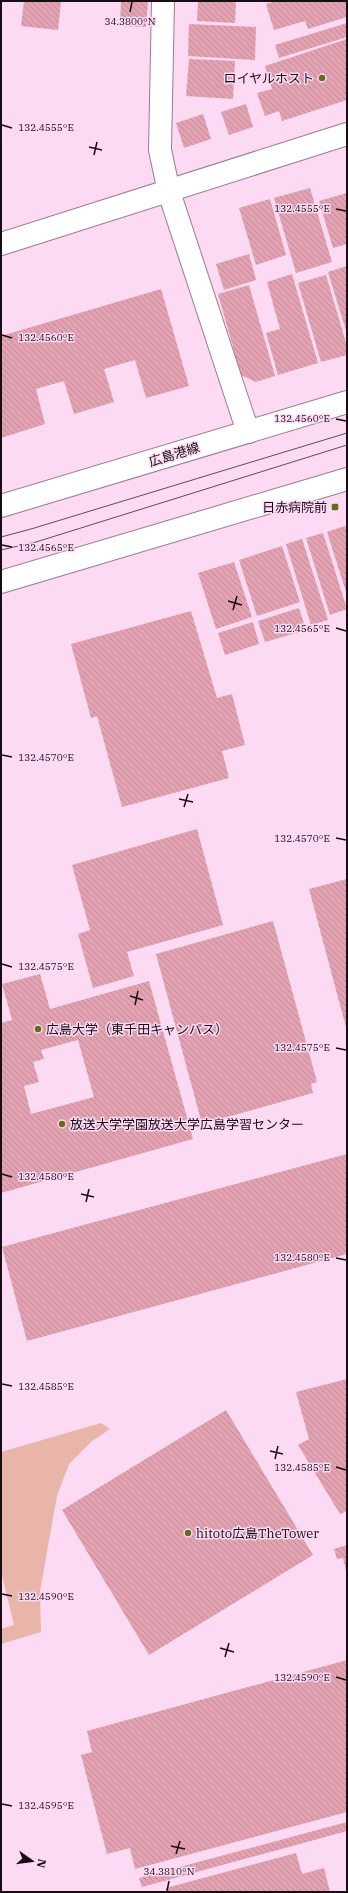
<svg xmlns="http://www.w3.org/2000/svg" width="348" height="1893" font-family="'IBM Plex Serif','Noto Sans JP',serif">
  <style>
    .grass { fill: #e9b5a9 }
    .building { fill: url(#building-back-hatch); fill-rule: evenodd }
    .lines { fill: none; stroke-linecap: round; stroke-linejoin: round }
    .street-casing { stroke: #997a91; stroke-width: 24 }
    .secondary-casing { stroke: #997a91; stroke-width: 24 }
    .street { stroke: #fff; stroke-width: 22 }
    .secondary { stroke: #fff; stroke-width: 22 }
    .tram { stroke: #5f4c5a; stroke-width: 1 }
    .ticks { fill: none; stroke: #180c15; stroke-width: 1.5 }
    .poi-dot { fill: #636f18; stroke: #fcdaf3; stroke-width: 1.5 }
    .labels { text-anchor: middle; stroke-width: 3; stroke-linejoin: round; paint-order: stroke }
    .poi-label { font-size: 13px; fill: #180c15; stroke: #fcdaf3; text-anchor: start }
    .street-label { font-size: 13px; fill: #180c15; stroke: #fcdaf3 }
    .ticks-label { font-size: 10px; text-anchor: middle; fill: #180c15; stroke: #fcdaf3; stroke-width: 3; stroke-linejoin: round; paint-order: stroke }
  </style>
  <defs>
    <pattern id="building-back-hatch" width="6" height="6" patternUnits="userSpaceOnUse"><rect width="6" height="6" fill="#e2a2b1"/><path d="M-1 5l2 2M0 0l6 6M5-1l2 2" fill="none" stroke="#c18a97"/></pattern>
  </defs>
  <rect width="100%" height="100%" fill="#fcdaf3"/>
  <path class="grass" d="M101 1423 110 1429 92 1441 69 1464 57 1496 40 1591 41 1632 1 1644V1629L14 1625 1 1571V1452Z"/>
  <path class="building" d="M24 1H61L58 30 21 26Z
    M121 1H148L146 27 120 26Z
    M198 1H236L235 23 197 21Z
    M276 1H347V17L308 29 305 21 274 30 266 4Z
    M347 23V37L279 58 275 45Z
    M189 24 256 27 255 60 188 56Z
    M347 39V100L282 121 279 111 265 116 257 93 272 89 265 66Z
    M189 59 235 61 233 99 186 96Z
    M246 104 253 127 229 135 221 112Z
    M203 114 211 139 184 148 176 123Z
    M310 188 332 262 296 273 274 198Z
    M347 193V244L333 248 319 201Z
    M270 199 286 255 256 265 239 208Z
    M249 254 256 280 224 290 216 264Z
    M347 266V334L328 272Z
    M292 274 318 363 278 375 266 333 280 329 267 282Z
    M326 275 347 346V355L321 362 298 283Z
    M249 285 275 376 256 382 241 375 218 294Z
    M161 289 189 386 146 398 135 360 104 369 114 402 74 414 64 381 36 389 45 424 1 438V336Z
    M345 526 347 532V595L327 532Z
    M323 533 347 609 330 615 306 538Z
    M302 539 328 620 311 625 286 544Z
    M282 546 300 602 257 616 239 560Z
    M234 562 252 617 216 629 198 573Z
    M299 608 306 630 265 642 258 621Z
    M191 611 217 698 232 694 245 745 222 751 229 778 122 807 97 716 91 718 71 644Z
    M253 622 259 644 225 655 218 633Z
    M197 829 223 925 127 952 134 976 93 988 78 934 90 930 72 865Z
    M347 879V1031L309 889Z
    M273 921 317 1082 311 1084 313 1093 202 1124 156 954Z
    M40 974 50 1009 149 981 193 1139 1 1193V1023L12 1020 2 984ZM78 1040 94 1097 31 1114 24 1086 39 1082 33 1062 44 1059 41 1050Z
    M347 1154V1254L27 1341 2 1247Z
    M347 1379V1511L340 1514 298 1445 309 1439 296 1392Z
    M226 1410 313 1555 149 1655 62 1510Z
    M347 1545V1571H346L343 1558 337 1559 334 1549Z
    M347 1660V1812L135 1869 130 1848 107 1854 81 1755 92 1752 87 1731Z
    M347 1822V1831L142 1887 139 1878Z
    M296 1853 302 1874 324 1868 330 1892H167L166 1888Z"/>
  <g class="lines">
    <defs>
      <path id="street" d="M163 1 160 150 169 192 248 432"/>
      <path id="secondary" d="M1 244 347 134
        M1 506 347 402
        M1 582 347 479"/>
    </defs>
    <use href="#street" class="street-casing"/>
    <use href="#secondary" class="secondary-casing"/>
    <use href="#street" class="street"/>
    <use href="#secondary" class="secondary"/>
    <path class="tram" d="M1 537 31 529 347 433
      M1 550 36 542 347 445"/>
  </g>
  <path class="ticks" d="M130 12 132 2M2 125 12 128M89 147 102 150M94 155 97 142M336 209 346 211M2 335 12 338M336 419 346 421M2 545 12 547M228 601 242 605M233 610 237 596M336 628 346 631M2 755 12 757M179 799 193 802M184 807 188 794M336 838 346 840M2 964 12 967M130 996 143 1000M135 1005 138 991M336 1048 346 1050M2 1174 12 1177M81 1194 94 1197M86 1202 89 1189M336 1258 346 1260M2 1384 12 1386M270 1451 283 1454M275 1459 278 1446M336 1467 346 1470M2 1594 12 1596M220 1648 234 1652M225 1657 229 1643M336 1677 346 1680M2 1804 12 1806M171 1846 185 1849M176 1854 180 1841M167 1891 169 1881"/>
  <g class="poi-dot">
    <circle cx="322" cy="78" r="4"/>
    <rect x="331" y="503" width="8" height="8" rx="2"/>
    <circle cx="38" cy="1029" r="4"/>
    <circle cx="62" cy="1124" r="4"/>
    <circle cx="188" cy="1533" r="4"/>
  </g>
  <g class="labels">
    <g class="poi-label">
      <text x="314" y="83" text-anchor="end">ロイヤルホスト</text>
      <text x="327" y="512" text-anchor="end">日赤病院前</text>
      <text x="46" y="1034">広島大学（東千田キャンパス）</text>
      <text x="70" y="1129">放送大学学園放送大学広島学習センター</text>
      <text x="196" y="1538">hitoto広島TheTower</text>
    </g>
    <g class="street-label">
      <text transform="translate(174 454) rotate(-17)" y="5">広島港線</text>
    </g>
  </g>
  <g class="ticks-label">
    <text x="130" y="25">34.3800°N</text>
    <text x="46" y="131">132.4555°E</text>
    <text x="302" y="212">132.4555°E</text>
    <text x="46" y="341">132.4560°E</text>
    <text x="302" y="422">132.4560°E</text>
    <text x="46" y="551">132.4565°E</text>
    <text x="302" y="632">132.4565°E</text>
    <text x="46" y="761">132.4570°E</text>
    <text x="302" y="842">132.4570°E</text>
    <text x="46" y="970">132.4575°E</text>
    <text x="302" y="1051">132.4575°E</text>
    <text x="46" y="1180">132.4580°E</text>
    <text x="302" y="1261">132.4580°E</text>
    <text x="46" y="1390">132.4585°E</text>
    <text x="302" y="1471">132.4585°E</text>
    <text x="46" y="1600">132.4590°E</text>
    <text x="302" y="1681">132.4590°E</text>
    <text x="46" y="1809">132.4595°E</text>
    <text x="169" y="1875">34.3810°N</text>
  </g>
  <rect width="348" height="1893" fill="none" stroke="#180c15" stroke-width="4"/>
  <g transform="translate(32 1861) rotate(104)" stroke="#fcdaf3" stroke-width="3" paint-order="stroke">
  <path d="M0-3L7 15L0 10L-7 15Z" fill="#180c15"/>
  <text y="-6" font-size="11" font-weight="bold" text-anchor="middle" fill="#180c15">N</text>
  </g>
</svg>
